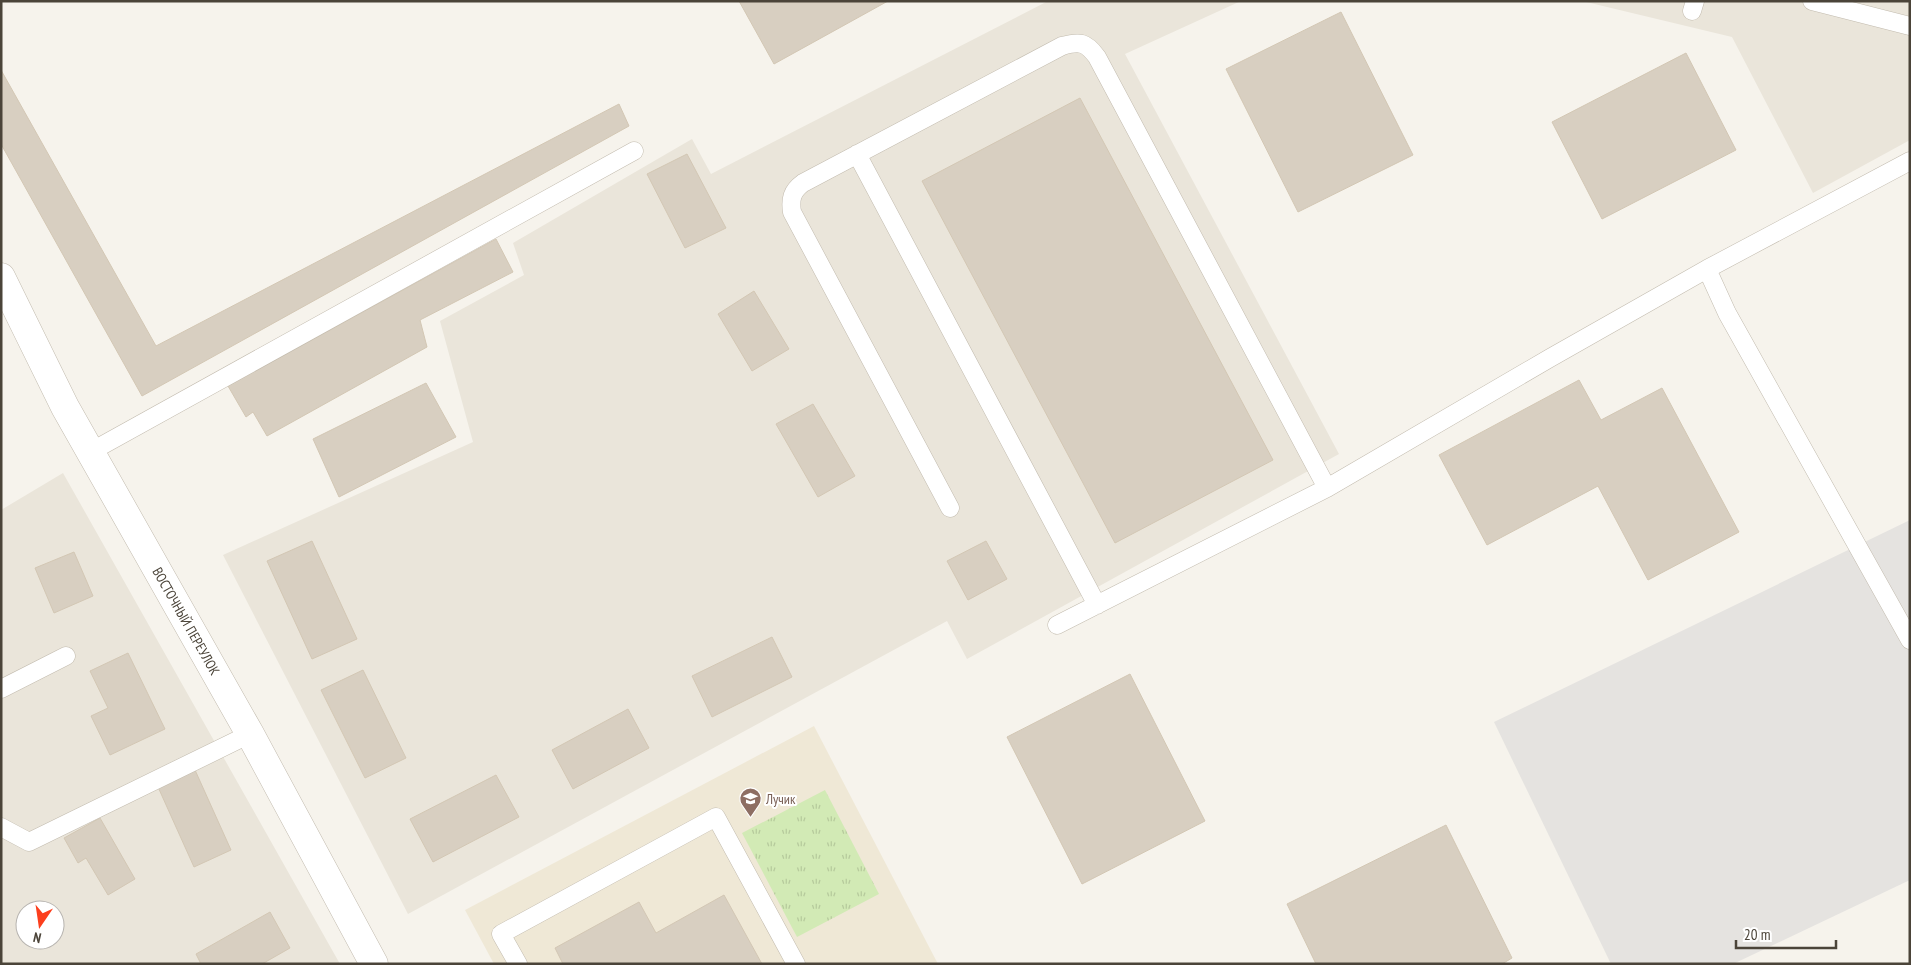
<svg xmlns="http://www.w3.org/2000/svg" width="1911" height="965" font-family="'PT Sans Narrow',sans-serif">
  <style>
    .residential { fill: #eae5da; fill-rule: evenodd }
    .education { fill: #efe8d6 }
    .park { fill: url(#park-tufts) }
    .parking { fill: #e5e3e0 }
    .building { fill: #d8cfc1; stroke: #d3c7b4 }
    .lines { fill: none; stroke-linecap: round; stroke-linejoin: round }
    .service-casing { stroke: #c2bbae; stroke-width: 19 }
    .minor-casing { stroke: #c2bbae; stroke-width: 29 }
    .service { stroke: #fff; stroke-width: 18 }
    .minor { stroke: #fff; stroke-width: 28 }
    .labels { text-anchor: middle; stroke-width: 4; stroke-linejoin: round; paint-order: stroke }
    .street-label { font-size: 14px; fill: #4b4439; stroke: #fff }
    .education-label { font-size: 14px; fill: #785e54; stroke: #fff; text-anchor: start }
  </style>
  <defs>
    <pattern id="park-tufts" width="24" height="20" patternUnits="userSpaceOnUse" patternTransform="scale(1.25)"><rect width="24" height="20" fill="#d2eab5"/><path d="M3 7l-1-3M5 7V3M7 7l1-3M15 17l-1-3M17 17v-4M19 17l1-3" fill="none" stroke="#b6ca9c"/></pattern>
  </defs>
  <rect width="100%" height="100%" fill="#f6f3ec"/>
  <path class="residential" d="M1048 1H1241L1125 54 1339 454 967 659 947 621 408 914 223 555 473 442 440 321 524 275 513 243 692 139 711 174Z
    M1582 1H1910V140L1813 193 1732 37Z
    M63 473 340 964H3L1 960V510ZM25 910H55V940H25Z"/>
  <path class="education" d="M814 726 938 964H494L465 910Z"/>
  <path class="park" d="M825 790 879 894 797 937 742 833Z"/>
  <path class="parking" d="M1910 520V880L1733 964H1611L1494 722Z"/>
  <path class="building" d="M739 1H888L774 64Z
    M1341 12 1413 155 1298 212 1226 69Z
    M1686 53 1736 150 1602 219 1552 122Z
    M1 70 156 346 619 104 629 126 142 396 1 144Z
    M1080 98 1273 460 1115 543 922 181Z
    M687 154 726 228 685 248 647 174Z
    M496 239 513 272 420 320 427 347 267 436 253 412 246 417 228 386Z
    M754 291 789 349 752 371 718 314Z
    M1579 380 1601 420 1662 388 1739 532 1648 580 1598 486 1487 545 1439 455Z
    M426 383 456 437 339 497 313 439Z
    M813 404 855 476 818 497 776 424Z
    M312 541 357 639 312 659 267 561Z
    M986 541 1007 579 968 600 947 561Z
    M74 552 93 596 54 613 35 568Z
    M772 637 792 677 712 717 692 676Z
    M128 653 165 729 110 755 91 716 108 708 90 671Z
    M363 670 406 758 365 778 321 690Z
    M1130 674 1205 821 1082 884 1007 737Z
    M628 709 649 748 573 789 552 750Z
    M195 770 231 850 194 867 158 787Z
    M496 775 519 817 433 862 410 819Z
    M100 818 135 879 108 895 86 858 78 863 64 838Z
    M1446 825 1512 958 1502 964H1316L1287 904Z
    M724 895 762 964H563L555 948 639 902 656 933Z
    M270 912 290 948 262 964H201L196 954Z"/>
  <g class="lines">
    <defs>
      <path id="service" d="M1812 1 1910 26
        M1692 11 1695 1
        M857 154 1097 605
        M1707 269 1727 313 1910 640
        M92 451 634 151
        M950 508 792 212C790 199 792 191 803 183L1062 46C1080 41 1086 42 1097 57L1327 488
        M1057 625 1327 488 1550 358 1707 269 1910 161
        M1 689 66 656
        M1 827 29 842 250 734
        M518 964 501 934 716 817 796 964"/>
      <g id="minor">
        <path id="s1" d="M1 277 65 407 250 734 374 964"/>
      </g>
    </defs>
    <use href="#service" class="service-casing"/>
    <use href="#minor" class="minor-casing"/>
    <use href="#service" class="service"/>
    <use href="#minor" class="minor"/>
  </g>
  <defs>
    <symbol id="school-pin" viewBox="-11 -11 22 30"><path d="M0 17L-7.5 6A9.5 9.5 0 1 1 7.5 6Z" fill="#8d6e63" stroke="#fff"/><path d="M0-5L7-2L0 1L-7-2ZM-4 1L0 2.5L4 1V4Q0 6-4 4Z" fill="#fff"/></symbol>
  </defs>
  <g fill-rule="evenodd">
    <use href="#school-pin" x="738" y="786" width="25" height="34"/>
  </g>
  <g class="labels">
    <g class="street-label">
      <text dy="5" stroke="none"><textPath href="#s1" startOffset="391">ВОСТОЧНЫЙ ПЕРЕУЛОК</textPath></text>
    </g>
    <g class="education-label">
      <text x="766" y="804">Лучик</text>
    </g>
  </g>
  <rect width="1911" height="965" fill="none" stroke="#4b4439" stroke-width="5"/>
  <g transform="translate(40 925) rotate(193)"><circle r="24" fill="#ffffff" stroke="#b7b4b0"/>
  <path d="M0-4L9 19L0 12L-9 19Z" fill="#fc3f1d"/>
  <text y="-8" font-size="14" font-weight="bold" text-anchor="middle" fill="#4b4439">N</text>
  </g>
  <path d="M1736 940v8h100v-8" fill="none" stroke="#4b4439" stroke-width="2.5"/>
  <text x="1744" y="940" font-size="15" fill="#4b4439" stroke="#ffffff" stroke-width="4" paint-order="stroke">20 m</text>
</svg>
